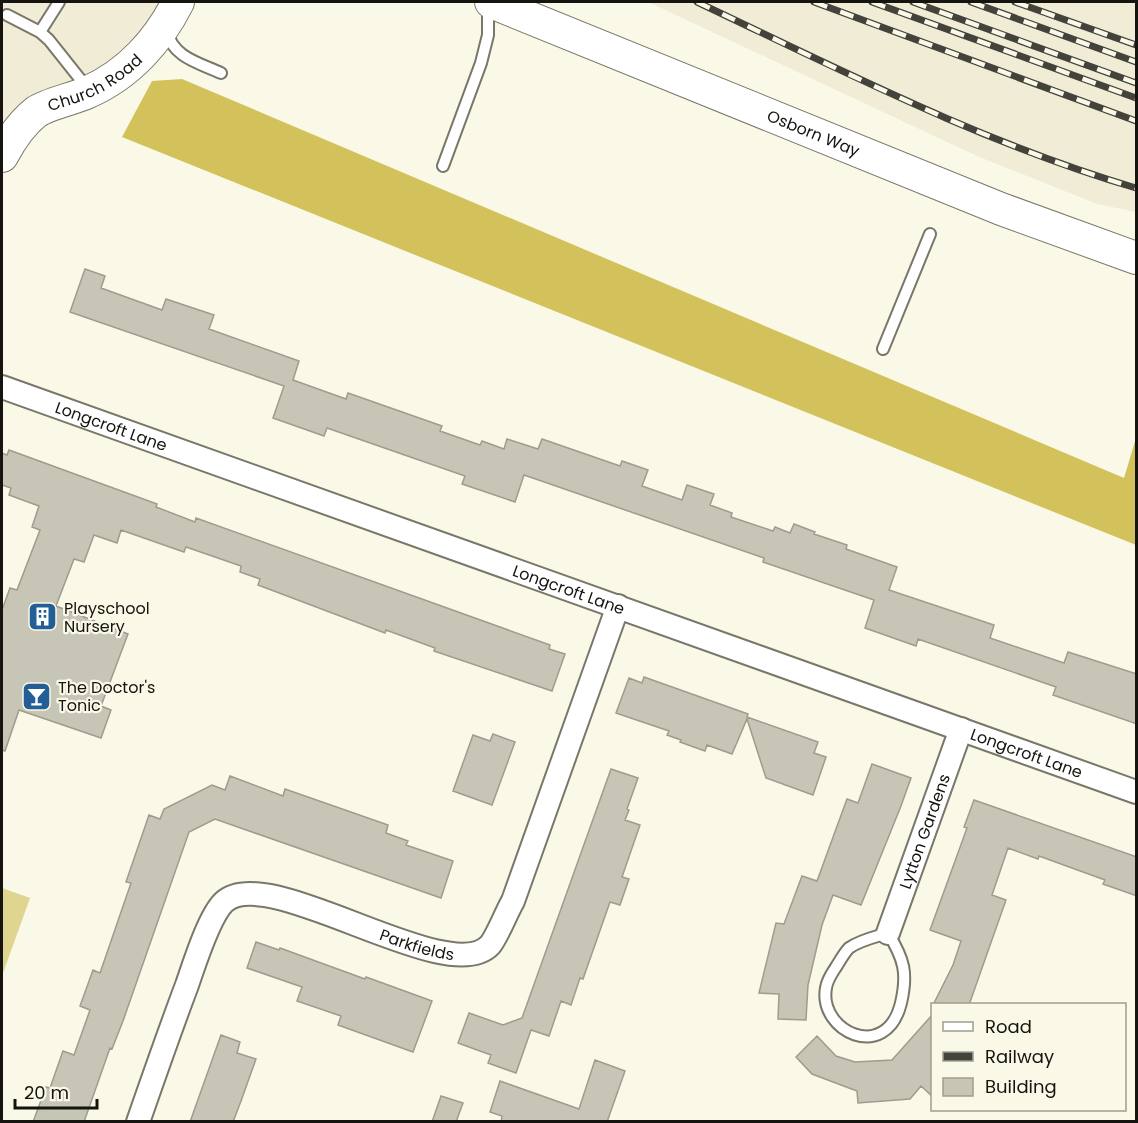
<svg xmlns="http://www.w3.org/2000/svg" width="1138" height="1123" font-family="Poppins,sans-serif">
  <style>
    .built { fill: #f0ecd5 }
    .green { fill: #e0d590 }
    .forest { fill: #d3c25b }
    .building { fill: #c7c5b5; stroke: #9e9c8d; stroke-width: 1.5 }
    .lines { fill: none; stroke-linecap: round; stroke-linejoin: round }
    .lane-casing { stroke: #797769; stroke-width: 14 }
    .street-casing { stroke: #797769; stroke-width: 26 }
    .secondary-casing { stroke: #797769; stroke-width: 34 }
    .lane { stroke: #fff; stroke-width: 10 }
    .street { stroke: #fff; stroke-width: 22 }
    .secondary { stroke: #fff; stroke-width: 32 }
    .rail-casing { stroke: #44433b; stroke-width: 7 }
    .rail { stroke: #faf8e7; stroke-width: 4.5; stroke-dasharray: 14; stroke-linecap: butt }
    .labels { text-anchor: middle; stroke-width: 4.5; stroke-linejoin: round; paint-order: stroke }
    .street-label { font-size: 16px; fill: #15140f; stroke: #faf8e7 }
    .poi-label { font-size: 16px; fill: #15140f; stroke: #faf8e7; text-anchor: start }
  </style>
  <rect width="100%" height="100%" fill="#faf8e7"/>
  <path class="built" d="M2 2H178L90 92 2 156Z
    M648 2H1136V212L1097 204 977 156Z"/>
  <path class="green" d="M2 888 30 898 2 976Z"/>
  <path class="forest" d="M182 79 1124 478 1136 438V545L122 137 152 81Z"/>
  <path class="building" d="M85 269 105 276 101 288 162 310 166 299 214 315 209 329 299 361 293 380 346 399 348 393 442 426 440 431 480 445 482 441 504 449 507 439 538 449 542 439 620 466 622 461 648 470 642 486 682 500 687 485 714 494 710 505 732 513 731 517 773 531 775 527 790 533 794 524 815 532 814 534 847 545 846 549 897 567 889 590 994 625 990 638 1064 663 1068 652 1137 674V724L1053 695 1056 687 918 639 916 646 865 628 874 600 763 562 764 558 524 475 515 502 462 484 465 476 327 428 324 436 273 418 284 386 70 312Z
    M9 450 157 504 156 507 195 522 196 518 550 645 549 649 565 654 552 691 434 651 435 648 386 630 385 633 258 585 260 579 240 572 241 566 186 547 184 552 121 530 117 543 94 535 84 562 74 559 56 606 128 634 101 706 111 710 101 738 19 710 5 751 2 750V610L10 588 17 590 40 530 32 527 39 506 9 495 11 488 2 485V453L7 455Z
    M644 677 748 714 747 717 818 742 814 753 826 757 813 795 766 778 747 719 732 754 707 745 705 751 680 742 681 740 667 735 669 731 616 713 629 678 642 683Z
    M493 734 515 742 492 805 453 791 473 735 490 741Z
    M872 764 911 778 901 806 861 905 833 895 822 925 808 985 806 1020 778 1019 779 994 759 993 776 923 784 924 802 876 817 881 847 799 858 803Z
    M611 769 638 778 627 809 629 810 625 820 640 825 622 877 629 879 620 905 610 902 583 979 580 978 571 1005 561 1001 549 1036 531 1030 516 1073 488 1063 491 1055 458 1043 469 1013 503 1025 522 1018Z
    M230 776 283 796 285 789 388 825 386 833 408 841 406 845 453 861 441 898 215 819 189 832 123 1021 112 1049 110 1048 84 1122H33L46 1087 50 1088 63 1051 74 1055 90 1010 80 1006 93 970 100 973 131 883 126 882 149 815 160 819 164 809 212 785 225 790Z
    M974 800 1137 857V896L1103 884 1105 880 1039 856 1038 859 1008 848 992 895 1006 900 969 1005H933L953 965 961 941 930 930 967 828 964 827Z
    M256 942 279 950 280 948 365 979 366 977 432 1001 413 1052 338 1025 341 1016 297 1001 302 987 247 968Z
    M933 1014V1097L921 1086 910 1099 858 1103 857 1091 812 1074 796 1057 817 1036 836 1056 855 1062 892 1060Z
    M221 1035 240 1042 237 1053 256 1059 241 1101 233 1122H190Z
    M595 1060 625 1071 607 1122H501L502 1116 490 1112 500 1081 579 1109Z
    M441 1096 463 1103 456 1122H432Z"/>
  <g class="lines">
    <defs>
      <path id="lane" d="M7 15 40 32 49 40 88 89
        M167 31C172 57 199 63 221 73
        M40 32 59 2
        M443 166 481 63 488 35V5
        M883 349 930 234
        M888 933C904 959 908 973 901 1003 886 1064 818 1031 826 988 827 980 832 973 836 967 840 961 844 953 849 948 860 940 875 937 888 933Z"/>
      <g id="street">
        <path id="s1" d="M2 387 1136 792"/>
        <path id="s2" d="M888 933 961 729"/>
        <path id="s3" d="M138 1122C154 1076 170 1030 187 985 194 965 209 916 224 902 268 861 448 990 490 945 497 937 507 911 513 901L618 606"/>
      </g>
      <g id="secondary">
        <path id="s4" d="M491 2 1001 209 1136 258"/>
        <path id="s5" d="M2 156C10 141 22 123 36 112 49 103 74 99 88 92 129 74 159 40 178 2"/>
      </g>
    </defs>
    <use href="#lane" class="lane-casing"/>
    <use href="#street" class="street-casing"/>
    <use href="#secondary" class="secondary-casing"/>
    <use href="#lane" class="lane"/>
    <use href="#street" class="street"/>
    <use href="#secondary" class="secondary"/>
    <defs>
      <path id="rail" d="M697 2C841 70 983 143 1136 188
        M814 2 1136 121
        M872 2 1136 98
        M913 2 1136 83
        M971 2 1136 62
        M1015 2 1136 45"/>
    </defs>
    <use href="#rail" class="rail-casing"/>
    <use href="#rail" class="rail"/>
  </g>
  <defs>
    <symbol id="building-square" viewBox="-11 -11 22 22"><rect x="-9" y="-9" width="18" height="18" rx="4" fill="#235f96" stroke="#faf8e7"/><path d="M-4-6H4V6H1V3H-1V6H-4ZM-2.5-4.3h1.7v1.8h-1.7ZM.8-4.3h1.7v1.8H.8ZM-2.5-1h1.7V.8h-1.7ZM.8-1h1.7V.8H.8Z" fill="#fff"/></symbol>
    <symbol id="bar-square" viewBox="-11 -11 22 22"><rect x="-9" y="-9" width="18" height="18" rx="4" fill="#235f96" stroke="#faf8e7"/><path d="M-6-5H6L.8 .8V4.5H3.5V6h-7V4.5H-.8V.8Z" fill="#fff"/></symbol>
  </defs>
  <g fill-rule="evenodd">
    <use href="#building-square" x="26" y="600" width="33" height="33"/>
    <use href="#bar-square" x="20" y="680" width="33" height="33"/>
  </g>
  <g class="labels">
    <g class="street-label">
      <text dy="6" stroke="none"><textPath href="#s5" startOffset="122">Church Road</textPath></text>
      <text dy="6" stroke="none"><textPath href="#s4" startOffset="348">Osborn Way</textPath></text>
      <text dy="6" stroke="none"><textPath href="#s1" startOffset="116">Longcroft Lane</textPath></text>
      <text dy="6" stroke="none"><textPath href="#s1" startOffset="602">Longcroft Lane</textPath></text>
      <text dy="6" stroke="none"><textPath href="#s1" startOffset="1088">Longcroft Lane</textPath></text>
      <text dy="6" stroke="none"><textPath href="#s2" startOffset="108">Lytton Gardens</textPath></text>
      <text dy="6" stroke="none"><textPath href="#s3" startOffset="440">Parkfields</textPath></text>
    </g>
    <g class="poi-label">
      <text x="64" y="614">Playschool<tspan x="64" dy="18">Nursery</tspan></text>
      <text x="58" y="693">The Doctor's<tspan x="58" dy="18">Tonic</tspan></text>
    </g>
  </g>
  <rect width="1138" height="1123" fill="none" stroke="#15140f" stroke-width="6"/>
  <rect x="931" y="1003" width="195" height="108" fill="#faf8e7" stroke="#9e9d91" stroke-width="1.5"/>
  <rect x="943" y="1022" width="30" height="9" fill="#ffffff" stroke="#9e9d91" stroke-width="1.5"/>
  <text x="985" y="1033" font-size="18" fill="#15140f">Road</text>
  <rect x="943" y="1052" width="30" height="9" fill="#44433b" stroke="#9e9d91" stroke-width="1.5"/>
  <text x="985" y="1063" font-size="18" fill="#15140f">Railway</text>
  <rect x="943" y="1078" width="30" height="18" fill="#c7c5b5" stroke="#9e9d91" stroke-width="1.5"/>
  <text x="985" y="1093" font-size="18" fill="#15140f">Building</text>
  <path d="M15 1099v9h82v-9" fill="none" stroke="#15140f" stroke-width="3"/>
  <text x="24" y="1099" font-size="18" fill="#15140f" stroke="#faf8e7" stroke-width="4.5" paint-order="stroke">20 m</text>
</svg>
